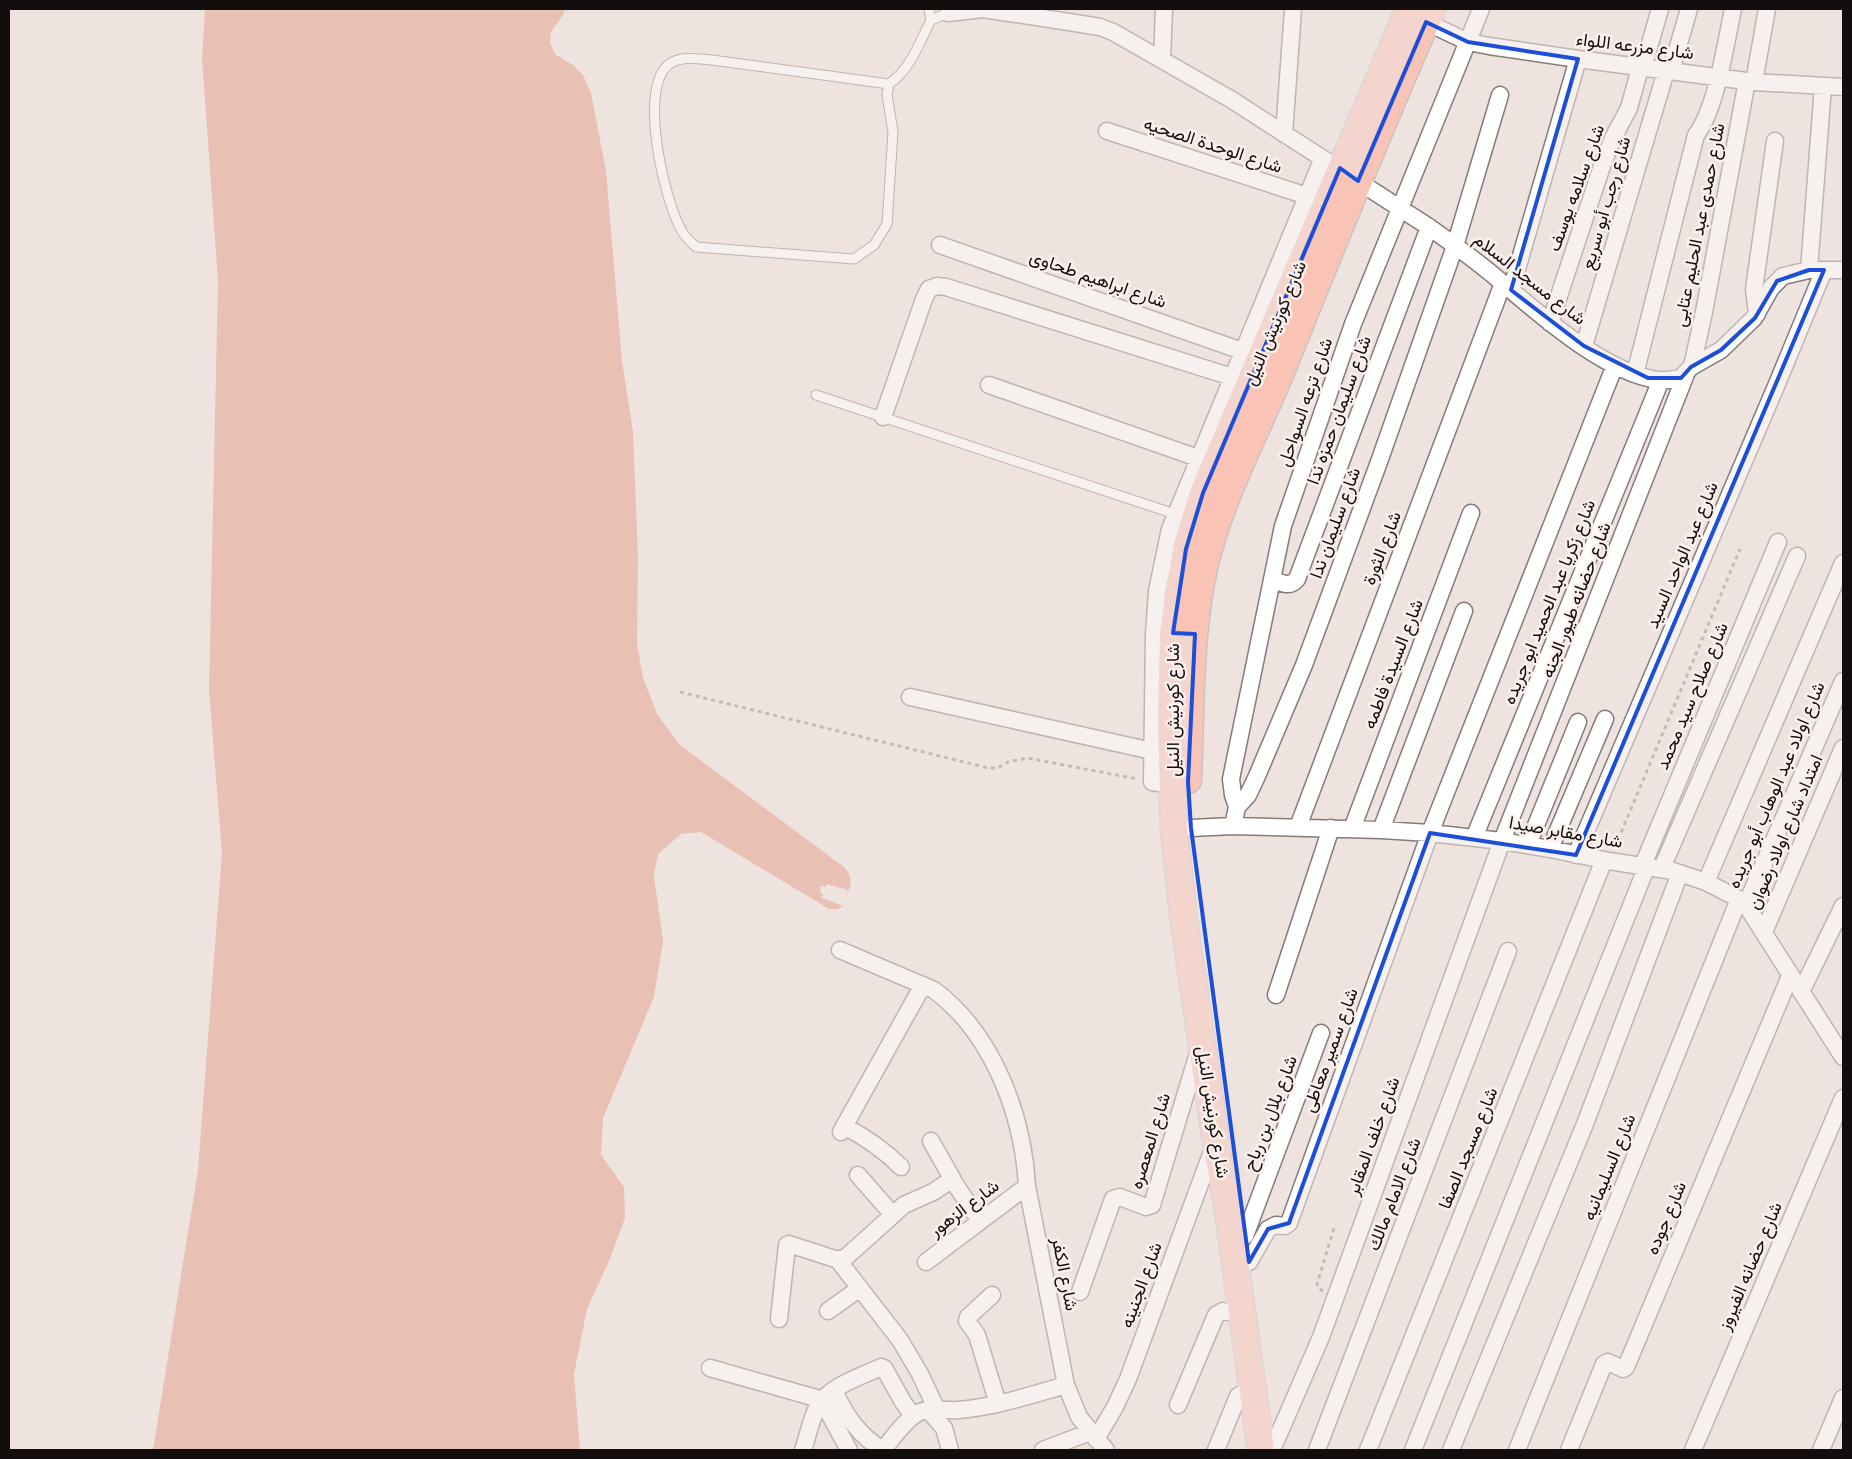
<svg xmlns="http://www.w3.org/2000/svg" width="1852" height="1459" font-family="Signika,Vazirmatn,sans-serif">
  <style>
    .water { fill: #e2947f }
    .pier { fill: #efe3e0 }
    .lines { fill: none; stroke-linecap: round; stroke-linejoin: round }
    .lane-casing { stroke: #857b78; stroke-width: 11 }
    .street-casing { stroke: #857b78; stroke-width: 19 }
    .primary-casing { stroke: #c6c5c5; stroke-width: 29 }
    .path { stroke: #918886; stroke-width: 3; stroke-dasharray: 4 4; stroke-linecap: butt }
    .lane { stroke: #fff; stroke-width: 9 }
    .street { stroke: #fff; stroke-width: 16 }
    .primary { stroke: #f9c4b6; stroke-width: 26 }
    .marked { fill: none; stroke: #1d4ed8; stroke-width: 4; stroke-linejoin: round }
    .labels { text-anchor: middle; stroke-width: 5; stroke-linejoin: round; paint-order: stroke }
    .street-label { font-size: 18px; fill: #120e0d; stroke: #fcf0ed }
  </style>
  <rect width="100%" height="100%" fill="#efe3e0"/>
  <path class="water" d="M205 9H565L563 15 551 32 550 43 555 54 573 65 583 75 591 93 606 171 622 361 633 432 638 557 637 643 643 678 657 714 680 745 844 867C857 880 848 890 843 906L837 909H829L701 832 681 834 658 854 654 876 663 941 654 997 603 1118 601 1155 624 1187 625 1218 610 1259 587 1309 574 1374 580 1450H153L198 1170 222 853 209 690 218 281 202 59Z"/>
  <path class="pier" d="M827 884 848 890 843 906 822 898 823 894 820 893 821 886 825 887Z"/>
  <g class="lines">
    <defs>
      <path id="lane" d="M929 9 931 20
        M889 84 887 95 893 132 887 224 874 245 854 259 696 247C692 243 686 238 683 233 665 205 636 83 671 63 682 56 699 59 712 60L889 84C911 69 919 43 931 20L948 13
        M816 395 1175 514"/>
      <path id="street" d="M948 13 983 9 1069 22 1100 27 1113 32 1232 100 1429 227C1453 244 1477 261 1499 280 1539 314 1605 373 1658 380 1666 381 1674 379 1681 378L1691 367 1693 362 1704 312 1747 81
        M1426 22 1468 42 1489 46 1578 59 1754 82 1843 87
        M1162 60 1164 9
        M1643 68 1660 9
        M1671 71 1689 9
        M1754 82 1767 9
        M1107 131 1307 196
        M1284 134 1293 9
        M940 245 1242 351
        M1809 270 1823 86
        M1511 290 1578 59
        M1757 314 1754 289 1775 141
        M1550 323 1602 166 1613 138 1629 108 1640 68
        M1584 346 1666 71
        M1691 367 1721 350 1754 318 1771 288 1783 276 1809 270H1843
        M1635 374 1696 135C1716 110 1726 42 1733 9
        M989 385 1198 458
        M883 417 924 299 929 289 937 286 946 287 1232 377
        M1272 579C1281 583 1290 588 1297 579L1429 227
        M910 697 1152 751
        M1172 785 1152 782 1154 634 1157 591 1170 529 1322 160
        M1237 807 1248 795 1257 776 1304 665 1379 462 1455 246 1500 95
        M1233 826 1237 807 1233 795 1231 779 1283 526 1353 324 1481 9
        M1298 827 1503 283
        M1191 828 1233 826 1381 830 1430 833 1502 841 1550 849 1609 861 1673 871 1706 882 1739 899 1746 905 1843 1057
        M1352 829 1471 513
        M1381 830 1464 611
        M1474 838 1661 380
        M1528 845 1578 722
        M1550 849 1605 719
        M1576 855 1777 384 1824 270
        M1643 865 1778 542
        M1662 868 1797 556
        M1706 882 1843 563
        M1746 905 1843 681
        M1764 932 1843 748
        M840 950 934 990C993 1034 1023 1115 1027 1186L1066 1385 1079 1417 1106 1450
        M1801 992 1843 906
        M1276 995 1331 828
        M844 1126C865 1137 884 1150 901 1167
        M841 1132 923 985
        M931 1141 953 1180
        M858 1175 893 1215
        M1245 1236 1321 1033
        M838 1260 900 1340 920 1374 937 1410
        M926 1262 1027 1186
        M1249 1262 1268 1229 1276 1225 1285 1226 1289 1223 1430 833 1615 365
        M1080 1292 1113 1199 1120 1197 1146 1207 1152 1205 1199 1050
        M992 1295 968 1317 967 1321 977 1335 998 1404
        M828 1311 860 1288
        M779 1319 787 1245 789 1244 835 1259H844L904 1205 933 1192 951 1180 953 1181 980 1221
        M710 1368 823 1400
        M834 1390C845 1415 859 1436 883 1450 892 1439 906 1418 920 1412 931 1407 946 1411 958 1410 995 1407 1031 1395 1066 1385
        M822 1401 849 1450
        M1178 1405 1216 1315 1223 1311 1243 1315
        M928 1410 944 1428 950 1450
        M1096 1439 1115 1407 1128 1379 1214 1146
        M1275 1443 1321 1337 1502 841 1686 374
        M803 1450C808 1436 811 1418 818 1406 831 1385 860 1377 881 1367L884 1368 903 1402 913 1416
        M1043 1450 1090 1432
        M1216 1450 1238 1396 1242 1394 1254 1392
        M1317 1450 1508 951
        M1368 1450 1604 860
        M1413 1450 1647 866
        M1451 1450 1585 1124 1680 873
        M1517 1450 1739 899
        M1569 1450 1604 1364 1608 1362 1623 1369 1626 1367 1790 976
        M1693 1450 1843 1098
        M1821 1450 1843 1398"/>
      <path id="primary" d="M1188 780C1191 710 1189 637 1204 568 1219 502 1253 439 1279 377 1329 254 1378 130 1432 9
        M1261 1450 1227 1203 1216 1142 1183 914 1174 829 1171 721 1173 633 1186 549 1203 493 1409 9"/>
    </defs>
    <use href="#lane" class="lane-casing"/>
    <use href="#street" class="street-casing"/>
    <use href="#primary" class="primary-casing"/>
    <path class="path" d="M680 692 988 768H998L1008 762 1027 758 1138 779
      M1615 847 1740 549
      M1323 1291 1318 1288 1317 1284 1335 1225"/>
    <use href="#lane" class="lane"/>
    <use href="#street" class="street"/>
    <use href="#primary" class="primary"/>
  </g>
  <path d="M0 0H1852V1459H0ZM1426 22 1468 42 1578 59 1511 290 1584 346 1648 378H1681L1691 367 1721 350 1755 318 1777 281 1809 270H1824L1576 855 1430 833 1289 1223 1268 1229 1249 1262 1191 828 1188 782 1195 634 1173 633 1186 549 1203 493 1340 168 1358 181Z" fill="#efe3e0" fill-opacity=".55" fill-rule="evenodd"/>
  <path class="marked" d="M1426 22 1468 42 1578 59 1511 290 1584 346 1648 378H1681L1691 367 1721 350 1755 318 1777 281 1809 270H1824L1576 855 1430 833 1289 1223 1268 1229 1249 1262 1191 828 1188 782 1195 634 1173 633 1186 549 1203 493 1340 168 1358 181Z"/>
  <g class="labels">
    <g class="street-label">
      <text transform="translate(1635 46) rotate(7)" y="6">شارع مزرعه اللواء</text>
      <text transform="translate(1213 145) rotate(18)" y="6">شارع الوحدة الصحيه</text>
      <text transform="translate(1576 188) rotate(-70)" y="6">شارع سلامه يوسف</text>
      <text transform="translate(1606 203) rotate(-74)" y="6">شارع رجب أبو سريع</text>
      <text transform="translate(1699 225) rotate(-79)" y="6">شارع حمدى عبد الحليم عتابى</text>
      <text transform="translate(1098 279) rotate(19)" y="6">شارع ابراهيم طحاوى</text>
      <text transform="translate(1530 279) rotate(38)" y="6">شارع مسجد السلام</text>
      <text transform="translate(1275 323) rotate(-67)" y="6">شارع كورنيش النيل</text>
      <text transform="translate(1305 402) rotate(-71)" y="6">شارع ترعه السواحل</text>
      <text transform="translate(1339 410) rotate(-70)" y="6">شارع سليمان حمزه ندا</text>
      <text transform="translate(1335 523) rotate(-70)" y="6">شارع سليمان ندا</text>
      <text transform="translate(1382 548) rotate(-69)" y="6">شارع الثورة</text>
      <text transform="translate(1682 555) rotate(-67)" y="6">شارع عبد الواحد السيد</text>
      <text transform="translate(1576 600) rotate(-69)" y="6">شارع حضانه طيور الجنه</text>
      <text transform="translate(1549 602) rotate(-68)" y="6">شارع زكريا عبد الحميد ابو جريده</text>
      <text transform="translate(1393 664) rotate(-69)" y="6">شارع السيدة فاطمه</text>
      <text transform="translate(1692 696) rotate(-67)" y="6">شارع صلاح سيد محمد</text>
      <text transform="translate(1173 710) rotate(-90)" y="6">شارع كورنيش النيل</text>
      <text transform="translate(1776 785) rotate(-67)" y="6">شارع اولاد عبد الوهاب أبو جريده</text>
      <text transform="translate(1566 832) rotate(10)" y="6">شارع مقابر صيدا</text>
      <text transform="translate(1785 832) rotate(-67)" y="6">امتداد شارع اولاد رضوان</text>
      <text transform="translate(1330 1050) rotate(-70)" y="6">شارع سمير معاطى</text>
      <text transform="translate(1213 1112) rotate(81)" y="6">شارع كورنيش النيل</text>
      <text transform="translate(1270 1113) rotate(-69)" y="6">شارع بلال بن رباح</text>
      <text transform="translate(1373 1136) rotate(-70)" y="6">شارع خلف المقابر</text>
      <text transform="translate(1150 1141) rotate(-73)" y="6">شارع المعصره</text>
      <text transform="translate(1468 1148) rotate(-68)" y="6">شارع مسجد الصفا</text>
      <text transform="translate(1609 1167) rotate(-68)" y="6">شارع السليمانيه</text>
      <text transform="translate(1394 1194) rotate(-69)" y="6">شارع الامام مالك</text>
      <text transform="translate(964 1208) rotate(-37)" y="6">شارع الزهور</text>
      <text transform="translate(1666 1218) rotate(-67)" y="6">شارع جوده</text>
      <text transform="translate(1750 1266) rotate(-67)" y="6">شارع حضانه الفيروز</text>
      <text transform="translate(1065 1274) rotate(79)" y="6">شارع الكفر</text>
      <text transform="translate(1141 1285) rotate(-70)" y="6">شارع الجنينه</text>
    </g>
  </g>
  <rect width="1852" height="1459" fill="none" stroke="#120e0d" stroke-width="20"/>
</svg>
